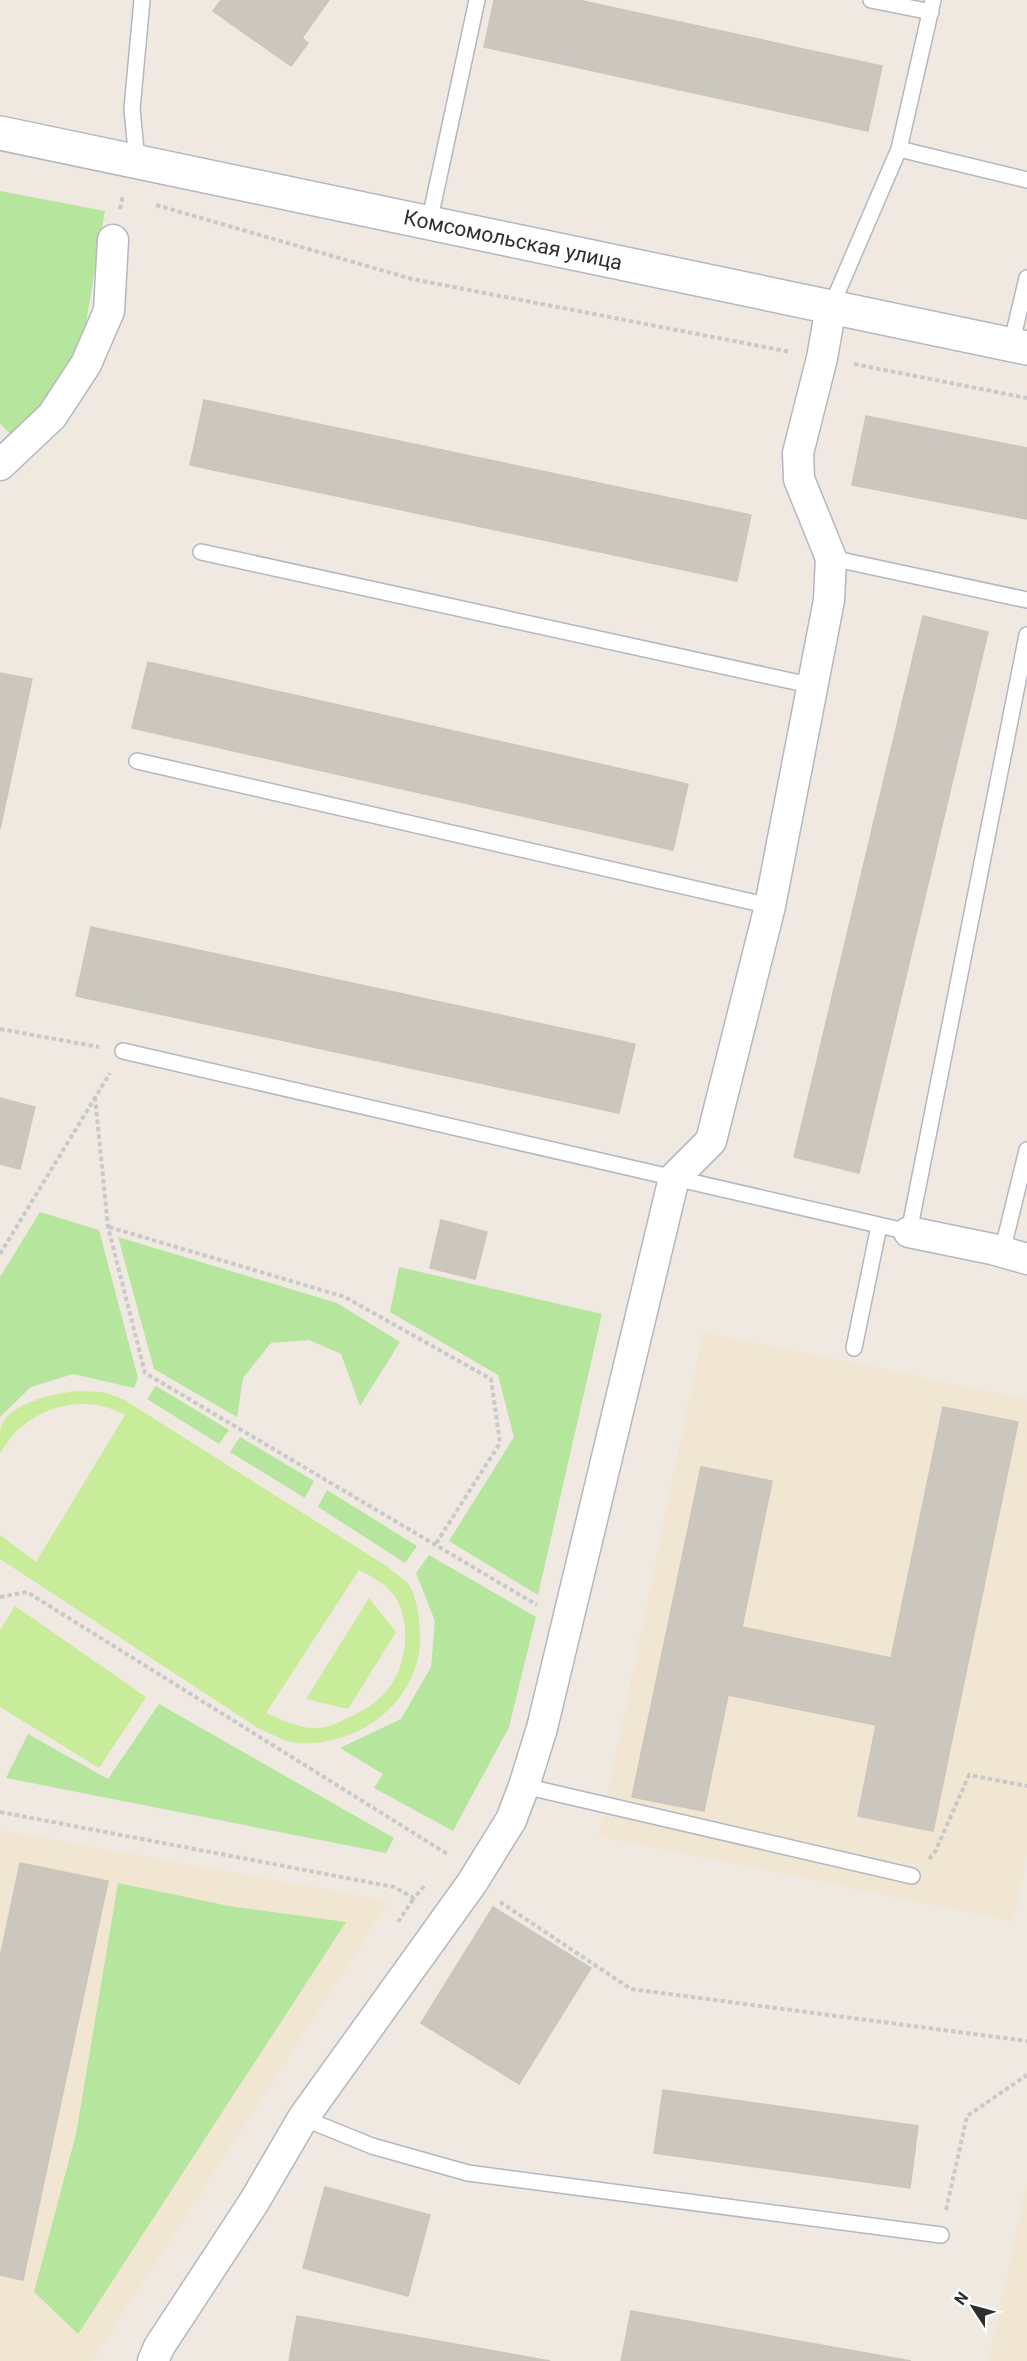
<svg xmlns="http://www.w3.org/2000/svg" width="1027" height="2361" font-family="Roboto,sans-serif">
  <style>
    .education { fill: #f0e6d1 }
    .green { fill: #b6e59e }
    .pitch { fill: #c9ec9a; fill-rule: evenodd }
    .building { fill: #cbc7bf; stroke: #cbc5ba; stroke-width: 1.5 }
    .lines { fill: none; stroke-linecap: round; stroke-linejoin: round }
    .lane-casing { stroke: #b4b7c1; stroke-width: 18 }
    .street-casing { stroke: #b4b7c1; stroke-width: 33 }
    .secondary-casing { stroke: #b4b7c1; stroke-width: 36 }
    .path { stroke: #c9c9c9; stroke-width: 4; stroke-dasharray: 4.5 3; stroke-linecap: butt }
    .lane { stroke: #fff; stroke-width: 15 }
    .street { stroke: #fff; stroke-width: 30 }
    .secondary { stroke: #fff; stroke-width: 33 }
    .labels { text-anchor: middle; stroke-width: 4.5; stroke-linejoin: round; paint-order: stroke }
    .street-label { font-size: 21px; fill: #2e2e2e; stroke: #fff }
  </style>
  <rect width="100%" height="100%" fill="#efe9e1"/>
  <path class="education" d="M703 1332 1027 1399V1855L1013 1921 599 1836Z
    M0 1830 389 1901 92 2361H0Z
    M1027 2183V2361H988Z"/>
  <path class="green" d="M0 191 105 211 84 334 44 407 12 436 0 423Z
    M40 1212 99 1230 138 1378 134 1388 73 1374 31 1387 0 1417V1277Z
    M118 1237 337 1303 400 1342 360 1406 341 1354 309 1340 271 1343 243 1378 237 1417 154 1369Z
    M399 1267 602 1314 538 1595 449 1541 514 1437 498 1375 390 1312Z
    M156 1386 229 1430 219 1444 147 1399Z
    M240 1437 314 1481 305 1498 230 1452Z
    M327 1490 417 1546 405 1563 318 1507Z
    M429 1555 536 1617 509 1727 453 1831 374 1788 383 1774 340 1748 401 1719 431 1667 435 1621 416 1573Z
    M159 1704 394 1838 386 1853 6 1778 28 1734 108 1779Z
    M118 1883 229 1906 346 1922 78 2334 34 2292 76 2134Z"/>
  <path class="pitch" d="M78 1391 103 1392 123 1399 388 1567C394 1573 404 1579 409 1585 415 1594 418 1610 419 1621 430 1692 366 1747 297 1743 285 1742 270 1733 258 1728L0 1559V1535L36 1562 125 1415C81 1390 23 1409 0 1454 0 1447 0 1437 0 1430 6 1403 55 1393 78 1391ZM359 1570C371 1576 388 1585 395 1597 411 1621 407 1662 391 1685 382 1699 364 1711 348 1718 339 1722 328 1728 318 1728 299 1729 283 1720 266 1713Z
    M369 1598 396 1632 348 1709 306 1699Z
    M15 1606 146 1697 99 1768 0 1707V1630Z"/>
  <path class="building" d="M221 0H329L302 38 308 43 291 66 213 11Z
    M494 0H578L882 66 868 131 484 47Z
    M204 400 751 515 737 581 190 465Z
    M866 416 1027 448V519L852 485Z
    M923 616 988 632 859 1173 794 1157Z
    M148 662 688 784 673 850 132 728Z
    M0 673 32 679 0 829Z
    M91 927 635 1044 619 1113 76 996Z
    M0 1098 35 1107 20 1169 0 1164Z
    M441 1220 487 1232 475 1279 430 1268Z
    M943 1407 1018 1422 933 1831 858 1816 876 1725 728 1695 704 1811 632 1797 701 1467 772 1481 742 1627 891 1658Z
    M20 1863 108 1881 23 2280 0 2275V1958Z
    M493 1907 591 1968 519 2084 421 2023Z
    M663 2090 918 2126 910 2188 654 2153Z
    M325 2187 430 2215 408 2296 303 2268Z
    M631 2311 911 2361H621Z
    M297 2316 550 2361H289Z"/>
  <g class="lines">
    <defs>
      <path id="lane" d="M871 0 931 12
        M899 149 933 0
        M137 161 132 109 142 0
        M429 223 477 0
        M831 307 899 149 1027 180
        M1011 345 1027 278
        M201 552 814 686
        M831 558 1027 600
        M137 761 770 906
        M123 1051 909 1232 1027 635
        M1002 1252 1027 1150
        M854 1348 879 1226
        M524 1786 912 1876
        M303 2118 372 2146 468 2173 941 2235"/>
      <path id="street" d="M0 465 52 416 86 364 109 311 113 240
        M909 1232 992 1249 1027 1259
        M153 2361 159 2347 254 2202 303 2118 472 1883 511 1820 524 1786 542 1728 674 1178 711 1141 770 906 829 600 831 558 799 479 798 453 822 358 831 307"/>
      <path id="secondary" d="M0 133 1027 348"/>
    </defs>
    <use href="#lane" class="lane-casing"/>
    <use href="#street" class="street-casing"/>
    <use href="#secondary" class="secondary-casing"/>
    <path class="path" d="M156 205 412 279 791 352
      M120 209 123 195
      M854 364 1027 398
      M0 1029 99 1047
      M95 1097 108 1227 145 1373 537 1605
      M109 1227 345 1297 491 1379 500 1443 435 1545
      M0 1254 110 1073
      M0 1597 27 1592 449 1855
      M0 1812 394 1887 414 1898 426 1884
      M929 1859 935 1852 969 1775 1027 1786
      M500 1902 631 1989 1027 2041
      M398 1922 414 1898
      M946 2210 967 2116 1027 2075"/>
    <use href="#lane" class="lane"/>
    <use href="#street" class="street"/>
    <use href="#secondary" class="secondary"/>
  </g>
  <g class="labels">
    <g class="street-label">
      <text transform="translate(513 240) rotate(12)" y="7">Комсомольская улица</text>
    </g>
  </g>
  <g transform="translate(973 2307) rotate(306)" stroke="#ffffff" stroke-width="4.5" paint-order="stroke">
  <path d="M0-4.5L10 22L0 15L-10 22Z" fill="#2e2e2e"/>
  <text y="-9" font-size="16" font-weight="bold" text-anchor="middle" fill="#2e2e2e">N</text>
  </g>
</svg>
